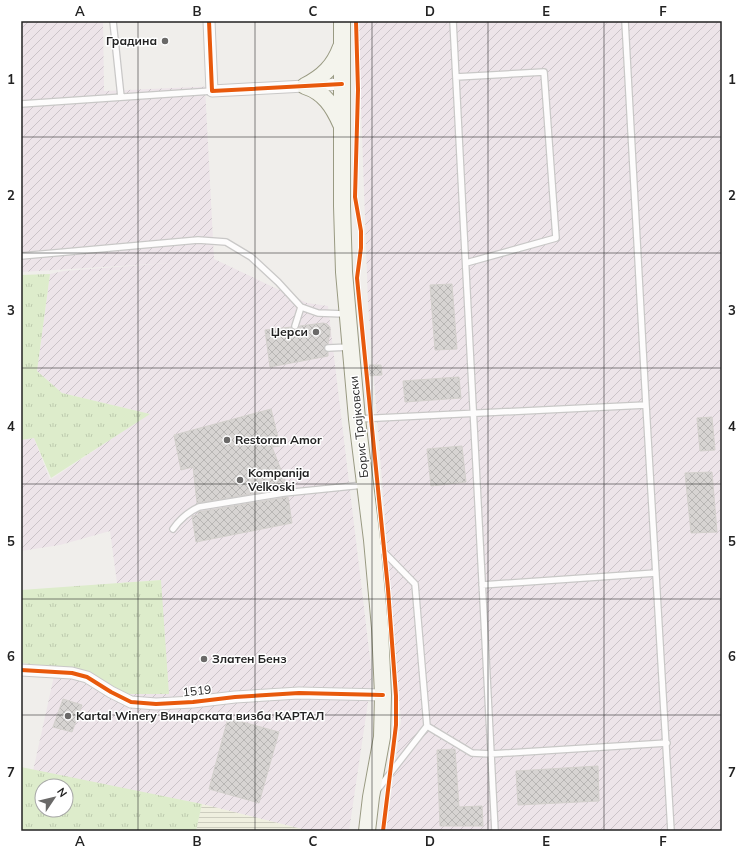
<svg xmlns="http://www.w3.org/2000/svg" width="743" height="852" font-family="Mulish,sans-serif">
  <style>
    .industrial { fill: url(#industrial-furrows) }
    .farmland { fill: url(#farmland-rules) }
    .grass { fill: url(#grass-tufts); fill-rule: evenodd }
    .building { fill: url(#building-cross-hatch); stroke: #d3d0cc }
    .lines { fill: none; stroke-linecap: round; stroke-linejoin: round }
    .lane-casing { stroke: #c9c8c7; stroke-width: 8 }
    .street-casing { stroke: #c9c8c7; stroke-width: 13 }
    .secondary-casing { stroke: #999a82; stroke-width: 18 }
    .lane { stroke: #fdfcfc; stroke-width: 5.5 }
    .street { stroke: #fdfcfc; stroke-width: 11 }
    .secondary { stroke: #f4f4ed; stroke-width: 16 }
    .cycleway-casing { stroke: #fff; stroke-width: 6 }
    .cycleway { stroke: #e8590c; stroke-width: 4 }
    .grid { fill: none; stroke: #222; stroke-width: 1; stroke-opacity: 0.55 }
    .poi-dot { fill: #6a6968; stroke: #fff; stroke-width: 1.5 }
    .labels { text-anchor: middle; stroke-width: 3; stroke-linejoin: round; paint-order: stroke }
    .poi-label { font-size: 12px; font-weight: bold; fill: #222; stroke: #fff; text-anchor: start }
    .street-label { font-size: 12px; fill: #222; stroke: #fff }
    .neatline { fill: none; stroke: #222; stroke-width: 1.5 }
    .grid-label { font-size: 13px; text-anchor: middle; font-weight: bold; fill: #222 }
  </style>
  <defs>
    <pattern id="industrial-furrows" width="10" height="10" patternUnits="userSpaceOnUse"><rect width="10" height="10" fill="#ede4e9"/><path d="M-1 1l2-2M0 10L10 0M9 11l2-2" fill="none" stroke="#cbc3c8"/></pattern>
    <pattern id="farmland-rules" width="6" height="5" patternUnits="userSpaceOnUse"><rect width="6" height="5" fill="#efefdf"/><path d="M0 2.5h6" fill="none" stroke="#cdcdbf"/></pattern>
    <pattern id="grass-tufts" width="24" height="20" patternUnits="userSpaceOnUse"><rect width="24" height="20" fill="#ddeccb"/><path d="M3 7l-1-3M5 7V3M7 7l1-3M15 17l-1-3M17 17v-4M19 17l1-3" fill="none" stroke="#bdcaae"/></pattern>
    <pattern id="building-cross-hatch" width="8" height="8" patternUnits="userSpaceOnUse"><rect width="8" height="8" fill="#d7d4d2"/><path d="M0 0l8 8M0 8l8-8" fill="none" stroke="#b8b6b4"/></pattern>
  </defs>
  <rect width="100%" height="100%" fill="#f0eeeb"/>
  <path class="industrial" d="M21 21H103L104 91 219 86 205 87 214 259 307 303 328 306 372 675 349 831H310L202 804 33 771 56 667 161 580 117 583 110 531 60 545 21 551V440L34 438 50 480 149 414 62 393 37 371 50 274 64 271 169 263 21 272Z
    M358 21H722V831H386L401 721 368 303Z"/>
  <path class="farmland" d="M202 804 310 831H196Z"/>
  <path class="grass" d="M50 274 37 371 62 393 150 414 51 478 34 438 21 440V275Z
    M161 580 169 694H129L56 667 21 663V590Z
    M21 767 202 804 196 831H21ZM42 786H66V810H42Z"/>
  <path class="building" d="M452 284 457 349 435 350 430 285Z
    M323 323 327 324 330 327V337H329L328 344 325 345 324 348 325 351 328 352V356L270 367 265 330 291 327 292 329 296 330 298 329 300 326Z
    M366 365H381L382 375 367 376Z
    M459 377 461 398 405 402 403 381Z
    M271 409 280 446 272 447 285 480 287 488 197 503 193 467 181 470 174 435Z
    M712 417 715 450 700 451 697 418Z
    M462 446 466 482 431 486 427 449Z
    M712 472 717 532 691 533 685 473Z
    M288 497 292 523 196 542 192 516 198 515V512Z
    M63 699 82 705 72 732 53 727Z
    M228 718 279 732 259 803 209 789Z
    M455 749 459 807 482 806 483 826H440L437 750Z
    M598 766 599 801 518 805 516 771Z"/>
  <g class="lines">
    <defs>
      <path id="lane" d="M113 21 121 97
        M453 21 495 831
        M625 21 646 405
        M456 77 544 72 556 238 466 263
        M21 104 212 91
        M21 256 198 240 226 242 251 257 278 282 301 307 318 313 345 314
        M295 326 301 307
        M328 348 350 347
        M357 419 646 405 671 831
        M173 529C180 519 188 512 199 507L284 493 363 485
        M375 543 415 584 427 726 378 789
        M482 585 656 573
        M427 726 472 753 491 754 667 743"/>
      <path id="street" d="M209 21 212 91 342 84
        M21 670 72 673 87 677 111 692 131 702 156 704 193 702 235 697 299 693 383 695"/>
      <path id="secondary" d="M342 21V206L344 272 357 419 372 540 380 628 383 695 382 737 371 797 367 831
        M305 86C323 77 334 66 341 47
        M305 86C324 92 333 106 341 124"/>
    </defs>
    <use href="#lane" class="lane-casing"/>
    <use href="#street" class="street-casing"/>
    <use href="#secondary" class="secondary-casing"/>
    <use href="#lane" class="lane"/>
    <use href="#street" class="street"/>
    <use href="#secondary" class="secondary"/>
    <defs>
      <path id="cycleway" d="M209 21 212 91 342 84
        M356 21 358 90 355 197 361 231V248L357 278 388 589 396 696V725L383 831
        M21 670 72 673 87 677 111 692 131 702 156 704 193 702 235 697 299 693 383 695"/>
    </defs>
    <use href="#cycleway" class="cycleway-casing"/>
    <use href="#cycleway" class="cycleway"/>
  </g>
  <path class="grid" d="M138 21V831M255 21V831M372 21V831M488 21V831M604 21V831M21 137H722M21 253H722M21 368H722M21 484H722M21 599H722M21 715H722"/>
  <g class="poi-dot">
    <circle cx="165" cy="41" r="4"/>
    <circle cx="316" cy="332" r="4"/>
    <circle cx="227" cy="440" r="4"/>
    <circle cx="240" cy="480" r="4"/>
    <circle cx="204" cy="659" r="4"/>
    <circle cx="68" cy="716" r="4"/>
  </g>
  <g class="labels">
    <g class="poi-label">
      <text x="157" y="45" text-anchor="end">Градина</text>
      <text x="308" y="336" text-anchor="end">Џерси</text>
      <text x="235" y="444">Restoran Amor</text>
      <text x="248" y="477">Kompanija<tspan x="248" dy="14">Velkoski</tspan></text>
      <text x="212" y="663">Златен Бенз</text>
      <text x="76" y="720">Kartal Winery Винарската визба КАРТАЛ</text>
    </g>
    <g class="street-label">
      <text transform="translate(359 427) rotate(-96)" y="4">Борис Трајковски</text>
      <text transform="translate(197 691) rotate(-6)" y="4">1519</text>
    </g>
  </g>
  <rect width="743" height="852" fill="none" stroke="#ffffff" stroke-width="44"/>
  <g transform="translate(54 798) rotate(55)"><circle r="19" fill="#ffffff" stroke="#a7a7a7"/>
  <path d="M0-3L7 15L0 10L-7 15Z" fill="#6a6968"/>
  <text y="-6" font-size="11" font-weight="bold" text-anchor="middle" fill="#222222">N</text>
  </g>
  <rect x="22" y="22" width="699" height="808" class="neatline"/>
  <g class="grid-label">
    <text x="80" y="16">A</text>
    <text x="197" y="16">B</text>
    <text x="313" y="16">C</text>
    <text x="430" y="16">D</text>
    <text x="546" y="16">E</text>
    <text x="663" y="16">F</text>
    <text x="11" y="84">1</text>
    <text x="732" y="84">1</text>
    <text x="11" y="200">2</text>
    <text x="732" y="200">2</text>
    <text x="11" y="315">3</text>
    <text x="732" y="315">3</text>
    <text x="11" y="431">4</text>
    <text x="732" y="431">4</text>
    <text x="11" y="546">5</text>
    <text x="732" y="546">5</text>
    <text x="11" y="661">6</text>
    <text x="732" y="661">6</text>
    <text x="11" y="777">7</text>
    <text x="732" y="777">7</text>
    <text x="80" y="846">A</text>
    <text x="197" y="846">B</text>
    <text x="313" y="846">C</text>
    <text x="430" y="846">D</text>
    <text x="546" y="846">E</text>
    <text x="663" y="846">F</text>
  </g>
</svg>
